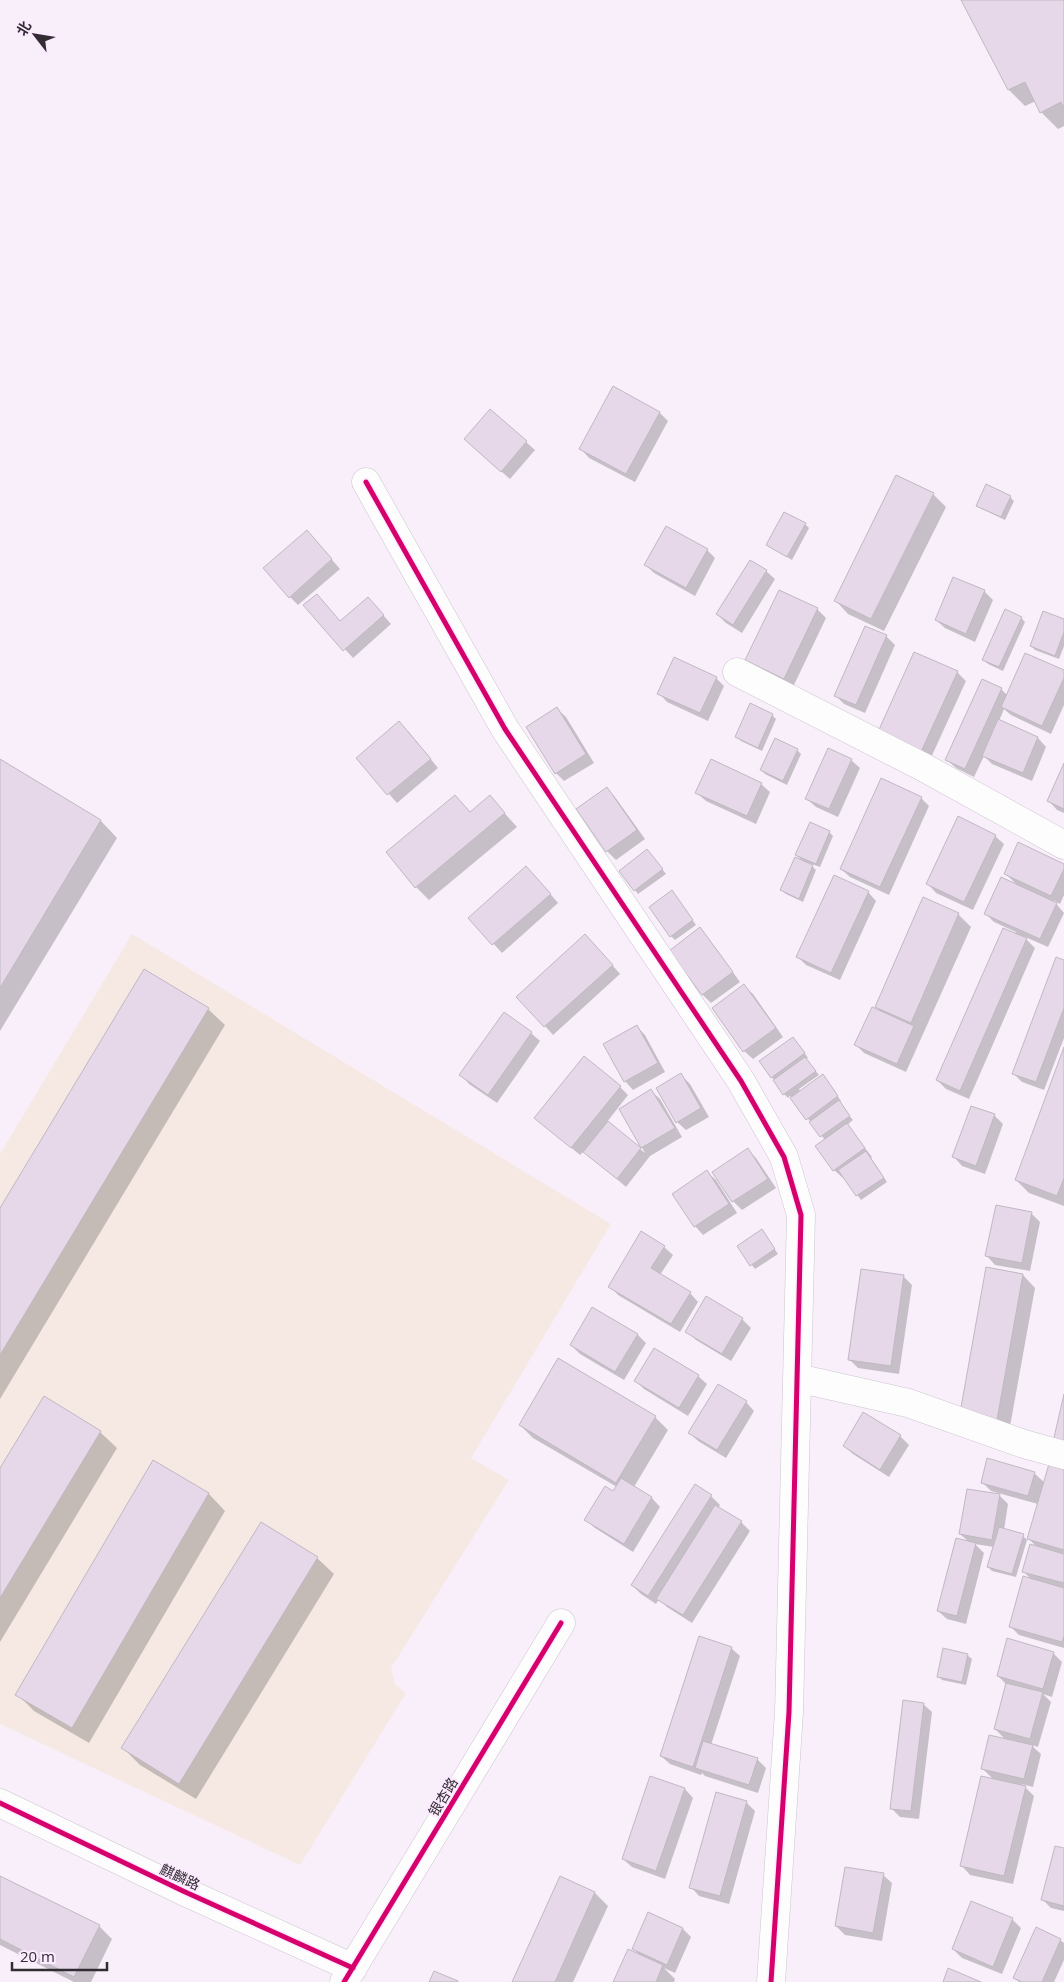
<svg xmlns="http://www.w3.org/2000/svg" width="1064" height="1982" font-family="'Open Sans','Noto Sans SC',sans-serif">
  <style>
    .industrial { fill: #f6e9e4 }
    .shadow { fill: #0003 }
    .building { fill: #e6d8e9; stroke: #bfb8c1 }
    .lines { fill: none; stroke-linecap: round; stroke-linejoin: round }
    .street-casing { stroke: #cbc5cd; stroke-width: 29 }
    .secondary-casing { stroke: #cbc5cd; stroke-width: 29 }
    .street { stroke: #fefdfe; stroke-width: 28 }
    .secondary { stroke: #fefdfe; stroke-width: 28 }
    .cycleway-casing { stroke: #fceaff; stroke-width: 8 }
    .cycleway { stroke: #d6006c; stroke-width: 5 }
    .labels { text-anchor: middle; stroke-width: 4.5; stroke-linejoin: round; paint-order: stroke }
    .street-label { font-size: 14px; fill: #322c33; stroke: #fceaff }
  </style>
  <rect width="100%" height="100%" fill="#f8effa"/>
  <path class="industrial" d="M132 934 611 1224 471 1458 509 1480 391 1668 395 1684 406 1693 300 1865 0 1724V1154Z"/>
  <path class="shadow" d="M963 0H1064V126L1058 129 1041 112 1036 101 1025 106 1009 90Z
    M613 388 660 413 668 421 635 482 589 458 581 449Z
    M526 442 535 450 510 479 474 448Z
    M933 494 946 507 884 631 848 614 836 601Z
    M1010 497 1014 501 1005 520 982 509 978 505Z
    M805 524 809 528 792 560 767 545Z
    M315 540 340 569 298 605 290 597Z
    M707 550 715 558 695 596 654 573 646 565Z
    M766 571 775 579 742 633 726 623 717 614Z
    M780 591 817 609 826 618 793 687 756 669 747 660Z
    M984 591 993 600 975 642 945 628 936 620Z
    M305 605 341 622 376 607 391 624 353 658Z
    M1021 618 1025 622 1003 671 988 664 984 660Z
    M1064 621V646L1059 659 1035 650 1031 646Z
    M886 636 895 645 865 713 844 704 836 696Z
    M1064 671V705L1051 734 1011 715 1004 709 999 721 1038 738 1046 747 1032 781 992 764 984 756 974 777 956 768 947 760 1001 689 1007 695Z
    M957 672 966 681 929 762 887 743Z
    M716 678 724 686 708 721 667 702 659 693Z
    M557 709 566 717 594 763 564 781 556 773Z
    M772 715 776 719 762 751 741 741 737 737Z
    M408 731 438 768 397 803 357 758Z
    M775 740 797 750 801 754 787 785 765 774 761 770Z
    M0 760 101 821 117 838 0 1031Z
    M851 760 860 768 838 817 816 807 807 799Z
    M1064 766V813L1057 810 1049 801Z
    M761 784 770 792 756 824 706 801 697 793Z
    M607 789 615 797 645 839 616 860 607 851 578 810Z
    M455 796 471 813 490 797 517 827 429 900 416 887Z
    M921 798 929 806 889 895 850 877 841 869Z
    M829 832 833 836 820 867 809 863 816 870 803 902 786 894 782 890 804 862 796 855Z
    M995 836 1004 844 973 910 936 893 928 884Z
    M651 855 666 874 638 894 635 890Z
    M1064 865V895L1060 904 1053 900 1064 913 1048 947 1023 936 1035 948 969 1099 946 1089 937 1080 1016 932 994 922 985 913 1017 885 1005 873Z
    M535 876 558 903 502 953 470 918Z
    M868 892 876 901 840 980 806 965 798 957Z
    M676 896 696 925 675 940 671 936Z
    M958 914 971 927 906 1072 864 1053 856 1045 883 1013 876 1007Z
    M700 929 708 938 740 982 711 1003 703 995Z
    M594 944 620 974 553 1035 545 1026Z
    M1064 961V1038L1044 1090 1022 1082 1013 1073Z
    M744 986 753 994 783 1037 753 1059 744 1051Z
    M208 1009 225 1025 0 1399V1211Z
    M637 1027 645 1035 665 1072 633 1090 625 1081Z
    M531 1033 540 1041 497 1103 469 1084 461 1075Z
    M797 1042 808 1058 806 1059 819 1075 799 1089 800 1091 827 1080 841 1101 839 1103 853 1120 847 1125 872 1157 871 1158 887 1182 861 1200 844 1177 843 1178 834 1170 825 1140 790 1096 788 1098 784 1094 772 1077Z
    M1064 1050V1206L1029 1193 1016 1180Z
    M681 1075 690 1084 709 1117 686 1130 677 1122Z
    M620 1087 628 1095 607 1122 645 1153 620 1109 651 1091 660 1099 682 1137 650 1156 626 1187 584 1151 580 1155 535 1118Z
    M994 1115 1003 1124 985 1174 962 1166 954 1157Z
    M748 1150 756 1158 776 1188 742 1210 733 1201 714 1172Z
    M707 1172 716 1180 737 1213 703 1235 695 1226Z
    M1031 1213 1040 1222 1030 1271 995 1265 987 1256Z
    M762 1231 778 1254 755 1269 738 1247Z
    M664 1247 673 1255 660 1275 690 1293 698 1302 680 1332 618 1295 610 1286Z
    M1023 1275 1035 1288 1009 1432 974 1425Z
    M903 1276 912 1285 899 1374 858 1368 849 1359Z
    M707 1298 742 1319 751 1328 731 1361 696 1340 687 1331Z
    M637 1334 646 1343 624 1380 580 1354 571 1345Z
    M698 1376 707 1384 688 1416 644 1389 636 1381Z
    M746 1402 754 1411 726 1458 698 1441 690 1433Z
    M864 1414 900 1436 909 1445 889 1477 853 1454 844 1446Z
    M655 1417 668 1430 634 1487 652 1498 660 1507 633 1552 595 1528 586 1520 613 1493 617 1487 533 1438 520 1425Z
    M100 1432 117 1448 0 1642V1471Z
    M153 1461 209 1494 225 1511 89 1743 34 1711 17 1694Z
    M1064 1470V1648L1019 1635 1010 1626 1032 1580 1023 1571 1037 1547 1028 1538 1038 1504 991 1491 982 1482 1034 1473 1045 1483Z
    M695 1486 711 1496 720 1505 718 1508 741 1522 750 1531 692 1623 667 1607 659 1599 656 1604 641 1594 632 1585Z
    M1000 1496 1008 1504 1004 1530 1023 1536 1027 1540 1016 1577 992 1571 988 1567 994 1547 975 1544 984 1553 966 1624 947 1619 938 1611 969 1542 960 1534Z
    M317 1558 334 1574 196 1799 140 1765 123 1748Z
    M731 1648 740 1656 711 1745 757 1759 766 1768 758 1793 705 1776 702 1773 701 1775 670 1764 661 1756Z
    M1053 1653 1062 1662 1052 1697 1043 1694 1051 1702 1038 1747 1031 1745 1041 1754 1033 1787 1022 1784 1034 1796 1013 1884 970 1875 962 1866 994 1780 982 1768 1006 1740 995 1729 1007 1685 998 1676Z
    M967 1655 972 1659 966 1685 942 1680 938 1676Z
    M923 1704 932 1712 919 1819 900 1817 891 1808Z
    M685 1789 693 1798 665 1879 632 1867 623 1859Z
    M746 1802 755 1811 729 1904 699 1896 691 1887Z
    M1064 1850V1911L1051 1908 1042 1899Z
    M883 1875 892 1883 882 1941 845 1935 836 1926Z
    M0 1877 99 1926 112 1939 91 1982H74L0 1945Z
    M561 1878 595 1893 608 1906 573 1982H513Z
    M1012 1919 1021 1928 1002 1974 962 1958 953 1949Z
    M683 1929 691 1937 675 1973 664 1968 675 1979 674 1982H614L640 1955 633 1949Z
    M1060 1940 1064 1943V1960L1054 1982H1019L1014 1978Z"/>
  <path class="building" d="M961 0H1064V108L1061 102 1040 113 1025 82 1008 90Z
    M613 386 660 412 626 474 579 449Z
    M490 409 527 441 501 472 464 439Z
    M896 475 934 493 871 619 834 601Z
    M986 484 1011 496 1001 517 976 506Z
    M784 512 806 523 787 557 766 545Z
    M666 526 708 549 686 588 644 565Z
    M307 530 332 559 289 598 263 568Z
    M750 560 767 570 733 625 716 614Z
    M953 577 985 590 966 634 935 620Z
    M779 590 818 608 784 679 745 660Z
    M317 594 340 621 368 597 384 615 343 651 303 605Z
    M1005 609 1022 617 999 667 982 660Z
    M1043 611 1064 619V632L1055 656 1030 646Z
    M865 626 887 635 856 705 834 696Z
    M914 652 958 671 920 754 877 734Z
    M1025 653 1064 670V678L1042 726 1001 707Z
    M674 657 717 677 700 713 657 694Z
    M982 679 1002 688 965 769 945 760Z
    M750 703 773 714 758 748 735 737Z
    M557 707 586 754 555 774 526 727Z
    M998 719 1038 737 1023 773 982 756Z
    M399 721 431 759 387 795 356 758Z
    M775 738 798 749 783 781 760 770Z
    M828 748 852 759 829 809 805 799Z
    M0 759 101 820 0 988Z
    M711 759 762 783 747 816 695 793Z
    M1064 763V809L1047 801Z
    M881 778 922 797 880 887 840 869Z
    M607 787 637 830 606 852 576 809Z
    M455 795 470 812 490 795 505 813 415 888 386 852Z
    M958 816 996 835 964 902 926 884Z
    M810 822 830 831 816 864 795 855Z
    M1018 842 1064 864V869L1051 896 1004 874Z
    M647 849 663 869 634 891 619 871Z
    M795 857 813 865 799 899 780 890Z
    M526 866 551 894 492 945 468 918Z
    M834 875 869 891 831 973 796 957Z
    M1001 877 1057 903 1040 939 984 914Z
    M672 890 693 920 670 937 649 907Z
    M923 897 959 913 911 1023 875 1007Z
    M700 927 733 972 702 995 669 951Z
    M1003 928 1027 938 960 1091 936 1080Z
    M585 934 613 965 544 1027 516 997Z
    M1056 957 1064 960V1008L1036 1082 1012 1074Z
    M144 969 209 1008 0 1355V1208Z
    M744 984 776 1028 743 1052 712 1008Z
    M872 1007 914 1026 897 1064 854 1045Z
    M504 1012 532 1032 488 1095 459 1075Z
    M637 1025 658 1063 624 1082 603 1044Z
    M793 1037 805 1053 771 1078 759 1061Z
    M1064 1047V1178L1057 1196 1015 1180Z
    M584 1056 621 1086 571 1148 534 1118Z
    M805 1057 816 1071 783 1095 773 1080Z
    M681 1073 701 1108 676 1123 656 1088Z
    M823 1074 838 1096 806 1120 790 1098Z
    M651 1089 675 1128 641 1148 619 1109Z
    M839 1100 850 1116 820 1137 809 1122Z
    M971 1106 995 1114 976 1166 952 1157Z
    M608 1121 641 1148 617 1179 583 1152Z
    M847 1123 865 1148 833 1171 815 1146Z
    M748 1148 768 1179 732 1202 712 1172Z
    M866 1151 884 1178 856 1196 838 1170Z
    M707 1170 729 1204 694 1227 672 1194Z
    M996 1205 1032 1212 1022 1263 985 1256Z
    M762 1229 775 1249 750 1266 737 1246Z
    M641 1231 665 1246 651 1268 691 1292 671 1324 608 1287Z
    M986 1267 1023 1274 997 1420 960 1413Z
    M861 1269 904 1275 891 1366 848 1360Z
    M706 1296 743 1318 722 1354 685 1332Z
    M592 1307 638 1334 615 1372 570 1345Z
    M654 1348 699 1375 679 1408 634 1381Z
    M558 1358 656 1416 616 1483 519 1425Z
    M718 1384 747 1401 717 1450 688 1433Z
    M1064 1394V1445L1053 1442Z
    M44 1396 101 1431 0 1598V1468Z
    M863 1412 901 1435 880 1470 843 1446Z
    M987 1458 1035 1472 1028 1496 981 1483Z
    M153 1460 209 1493 72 1728 15 1695Z
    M1049 1464 1064 1468V1550L1027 1539Z
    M621 1478 652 1497 624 1544 584 1520 605 1486 613 1491Z
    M695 1484 712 1495 648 1596 631 1585Z
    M967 1489 1000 1494 992 1540 959 1534Z
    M715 1505 742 1521 683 1615 656 1599Z
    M261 1522 318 1557 179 1784 121 1748Z
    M999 1527 1024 1534 1012 1574 987 1567Z
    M956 1538 976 1543 957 1616 937 1611Z
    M1030 1544 1064 1554V1583L1022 1572Z
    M1023 1576 1064 1588V1636L1062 1642 1009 1627Z
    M699 1636 732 1647 693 1767 660 1756Z
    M1007 1638 1054 1652 1043 1689 997 1676Z
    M943 1648 968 1654 962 1682 937 1677Z
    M1006 1683 1043 1692 1030 1739 994 1729Z
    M903 1700 924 1703 911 1811 890 1809Z
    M989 1735 1033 1745 1024 1779 981 1769Z
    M703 1741 758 1758 749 1785 695 1768Z
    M650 1776 685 1788 656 1871 622 1859Z
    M981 1776 1026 1786 1004 1876 960 1866Z
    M716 1792 747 1801 720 1896 689 1888Z
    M1055 1846 1064 1848V1906L1041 1900Z
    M845 1867 884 1873 873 1933 835 1926Z
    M0 1876 100 1925 74 1977 0 1939Z
    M560 1876 595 1892 555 1982H512Z
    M971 1901 1013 1918 993 1967 952 1949Z
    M648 1912 683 1928 667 1965 632 1949Z
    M1036 1927 1061 1939 1042 1982H1022L1013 1978Z
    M628 1949 663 1965 656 1982H613Z
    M948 1968 981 1982H943Z
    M434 1971 458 1981V1982H429Z"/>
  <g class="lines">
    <defs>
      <path id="street" d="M366 482 505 729 741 1081 784 1157 801 1215 789 1712 771 1982
        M737 672 923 767 1064 845
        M797 1378 908 1403 1024 1444 1064 1455"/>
      <path id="secondary" d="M0 1803 183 1891 353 1968
        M344 1982 561 1623"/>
    </defs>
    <use href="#street" class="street-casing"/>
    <use href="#secondary" class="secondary-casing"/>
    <use href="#street" class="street"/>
    <use href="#secondary" class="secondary"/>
    <defs>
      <path id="cycleway" d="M366 482 505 729 741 1081 784 1157 801 1215 789 1712 771 1982
        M0 1803 183 1891 353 1968
        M344 1982 561 1623"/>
    </defs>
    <use href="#cycleway" class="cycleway-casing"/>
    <use href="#cycleway" class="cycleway"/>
  </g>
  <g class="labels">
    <g class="street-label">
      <text transform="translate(443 1797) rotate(-59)" y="5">银杏路</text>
      <text transform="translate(180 1877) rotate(25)" y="5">麒麟路</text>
    </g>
  </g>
  <g transform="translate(35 35) rotate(301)" stroke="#fceaff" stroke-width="4" paint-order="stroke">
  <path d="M0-4L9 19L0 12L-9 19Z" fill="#322c33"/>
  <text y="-8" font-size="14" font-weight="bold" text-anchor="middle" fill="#322c33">北</text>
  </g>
  <path d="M12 1962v8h95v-8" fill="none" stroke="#322c33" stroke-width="2.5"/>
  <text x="20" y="1962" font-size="15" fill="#322c33" stroke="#fceaff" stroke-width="4" paint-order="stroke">20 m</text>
</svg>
